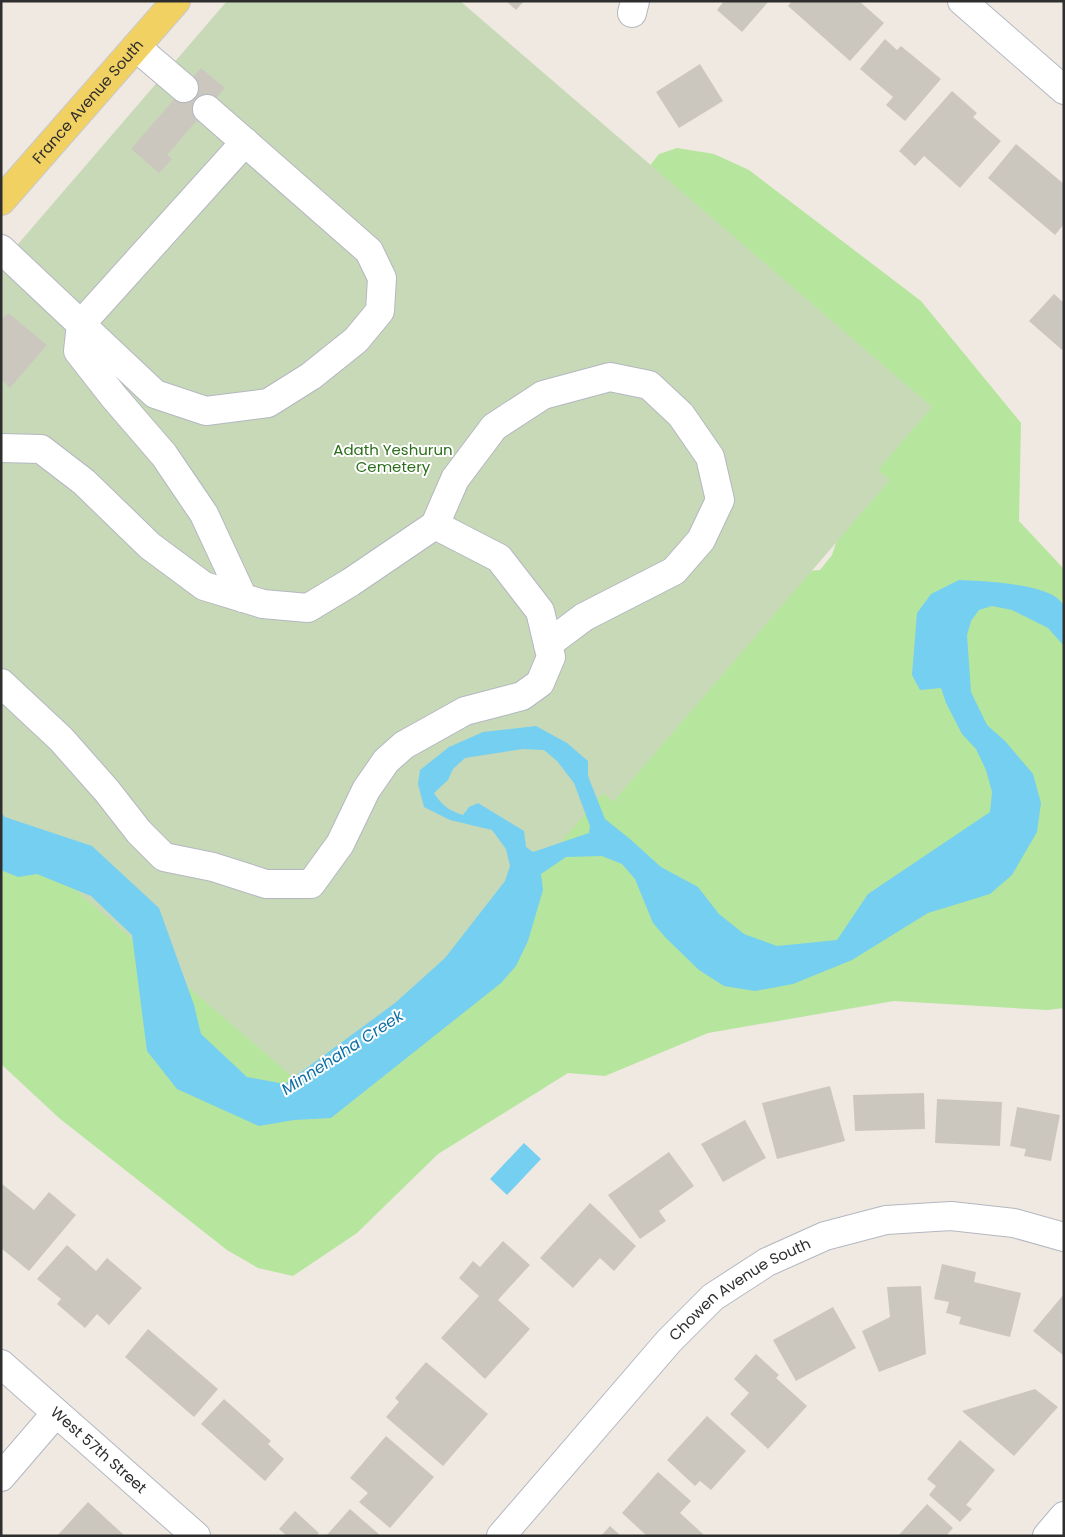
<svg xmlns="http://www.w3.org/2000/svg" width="1065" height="1537" font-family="Poppins,sans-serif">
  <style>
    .green { fill: #b6e59e }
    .cemetery { fill: #c8d9b8 }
    .water { fill: #75cff0; fill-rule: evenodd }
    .building { fill: #cbc7bf }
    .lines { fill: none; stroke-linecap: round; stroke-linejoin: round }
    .minor-casing { stroke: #b4b7c1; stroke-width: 30 }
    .major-casing { stroke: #c9c9c9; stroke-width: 30 }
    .minor { stroke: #fff; stroke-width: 28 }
    .major { stroke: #f2d163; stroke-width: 28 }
    .labels { text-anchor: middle; stroke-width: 4; stroke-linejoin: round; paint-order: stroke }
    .street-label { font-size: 15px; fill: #2e2e2e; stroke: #fff }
    .park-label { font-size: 15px; fill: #2c6e1b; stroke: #fff }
    .water-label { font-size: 16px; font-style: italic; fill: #0d6fa3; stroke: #fff }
  </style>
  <rect width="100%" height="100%" fill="#efe9e1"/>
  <path class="green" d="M677 148 714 154 749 170 921 301 1021 423 1019 521 1064 569V1008L1048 1010 894 1001 708 1033 605 1076 568 1073 438 1154 357 1233 293 1276 258 1268 227 1250 59 1118 1 1064V637L820 570 832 555 849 504 648 168 659 154Z"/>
  <path class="cemetery" d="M227 1H460L932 407 878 470 890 480 613 802 603 793 331 1110 1 826V264Z"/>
  <path class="water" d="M959 580C980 581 1057 583 1064 607 1065 616 1064 637 1064 646L1048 628 1012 610 992 606 979 610 971 621 967 635 971 692 987 725 1005 741 1033 774 1041 803 1037 832 1012 875 990 894 928 913 852 960 793 984 755 991 724 986 699 970 665 937 653 923 635 879 622 864 602 856 566 857 541 874 543 890 528 941 516 966 501 983 331 1118 294 1120 259 1126 177 1089 147 1051 132 935 91 896 37 874 18 877 1 870V813L5 817 92 846 159 908 194 1005 201 1034 247 1077 285 1084 395 1003 445 958 505 881 510 866 506 849 492 830 450 820 424 807 418 784 420 770 449 747 483 732 536 726 567 743 588 761V776L605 819 630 839 661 867 698 887 719 914 744 934 777 946 837 940 868 894 990 812 992 792 986 770 976 749 962 734 946 703 941 688 920 690 912 675 917 613 931 594ZM523 749 544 750 557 761 574 783 590 826 589 833 533 852 526 847 524 831 478 803 469 807 463 815C449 811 442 805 434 793L448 780 453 769 465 758Z
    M524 1143 541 1159 507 1195 490 1179Z"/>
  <path class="building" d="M506 1H524L516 10Z
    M724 1H769L742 32 717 10Z
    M792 1H859L884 23 850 61 788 6Z
    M885 39 897 50 901 46 941 79 905 121 886 105 893 97 860 69Z
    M700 64 723 101 679 128 656 92Z
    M201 68 225 88 167 155 172 159 159 173 131 149Z
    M952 91 977 113 973 117 1001 141 960 188 924 156 915 166 899 151Z
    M1016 144 1064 184V224L1055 235 988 178Z
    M1054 294 1064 303V348L1062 350 1029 321Z
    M8 313 47 345 10 388 3 381 1 383V320Z
    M830 1086 845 1141 777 1159 762 1103Z
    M924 1093 925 1129 855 1131 853 1095Z
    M937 1099 1002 1102 1000 1146 935 1143Z
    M1017 1107 1060 1115 1051 1161 1024 1156 1026 1149 1010 1146Z
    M745 1120 766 1158 723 1182 701 1144Z
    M669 1152 694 1186 659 1211 666 1221 640 1239 608 1195Z
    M1 1183 34 1210 49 1192 76 1215 29 1271 1 1248Z
    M590 1203 636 1246 614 1271 600 1258 573 1288 540 1258Z
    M503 1241 530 1265 498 1300 530 1329 485 1379 441 1338 479 1296 459 1278 473 1261 480 1267Z
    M67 1245 96 1271 107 1258 142 1288 109 1325 97 1314 85 1328 57 1304 61 1299 37 1279Z
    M942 1264 976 1272 974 1282 1021 1293 1010 1337 959 1324 961 1317 946 1313 949 1302 934 1299Z
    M921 1286 926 1354 879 1372 862 1331 890 1317 887 1287Z
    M1064 1294V1356L1033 1331Z
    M833 1307 856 1348 796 1381 773 1340Z
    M148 1329 218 1389 194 1417 125 1357Z
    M756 1354 779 1375 776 1378 807 1406 768 1449 730 1414 749 1393 734 1379Z
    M426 1362 488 1414 443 1466 386 1417 399 1402 395 1398Z
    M1035 1389 1058 1407 1014 1456 962 1411Z
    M224 1399 271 1441 268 1444 284 1459 265 1481 201 1424Z
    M707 1416 746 1451 711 1490 700 1481 695 1486 667 1460Z
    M386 1436 434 1477 390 1528 359 1502 368 1493 350 1478Z
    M960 1440 995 1470 966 1505 972 1509 960 1522 929 1495 936 1486 927 1479Z
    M658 1472 691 1501 680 1513 704 1535 703 1536H647L622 1513Z
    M88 1502 125 1536H57Z
    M927 1504 953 1528 946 1536H898Z
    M350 1509 381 1536H326Z
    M295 1511 319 1533 316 1536H287L279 1529Z
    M610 1526 621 1536H601Z"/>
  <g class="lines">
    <defs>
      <g id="minor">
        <path d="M962 1 1064 90"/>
        <path d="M632 13 635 1"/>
        <path d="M136 47 184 88"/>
        <path d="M1 249 155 394 206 411 268 403 311 376 356 340 380 311 382 278 369 251 207 109"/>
        <path d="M1 448 41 449 84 482 150 546 204 586 263 604 308 608 351 582 435 525 499 558 540 611 551 657 540 683 522 696 465 711 404 745 386 761 366 790 340 844 311 884H266L213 867 164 857 139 832 107 791 61 739 1 683"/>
        <path d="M435 525 455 479 494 427 543 395 610 377 649 385 681 415 710 457 720 500 701 540 674 571 584 617 548 644"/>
        <path d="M243 598 204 514 164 455 114 397 78 351 81 324 245 142"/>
        <path id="s1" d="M1 1364 196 1536"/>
        <path d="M1 1477 56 1413"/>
        <path id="s2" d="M501 1536 669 1341 713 1297 767 1262 825 1236 886 1220 951 1216 1014 1223 1064 1237"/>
        <path d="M1047 1536 1064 1516"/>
      </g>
      <g id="major">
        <path id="s3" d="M1 201 176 1"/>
      </g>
    </defs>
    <use href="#minor" class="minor-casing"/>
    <use href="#major" class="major-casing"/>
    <use href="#minor" class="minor"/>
    <use href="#major" class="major"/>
  </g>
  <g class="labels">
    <g class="street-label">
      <text dy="5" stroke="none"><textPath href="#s3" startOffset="132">France Avenue South</textPath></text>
      <text dy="5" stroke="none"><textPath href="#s2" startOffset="346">Chowen Avenue South</textPath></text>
      <text dy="5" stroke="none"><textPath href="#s1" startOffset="130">West 57th Street</textPath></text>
    </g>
    <g class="park-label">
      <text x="393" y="455">Adath Yeshurun<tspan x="393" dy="17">Cemetery</tspan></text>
    </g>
    <g class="water-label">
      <text transform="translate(342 1052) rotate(-33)" y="6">Minnehaha Creek</text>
    </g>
  </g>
  <rect width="1065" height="1537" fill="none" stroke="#2e2e2e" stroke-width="5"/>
</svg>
